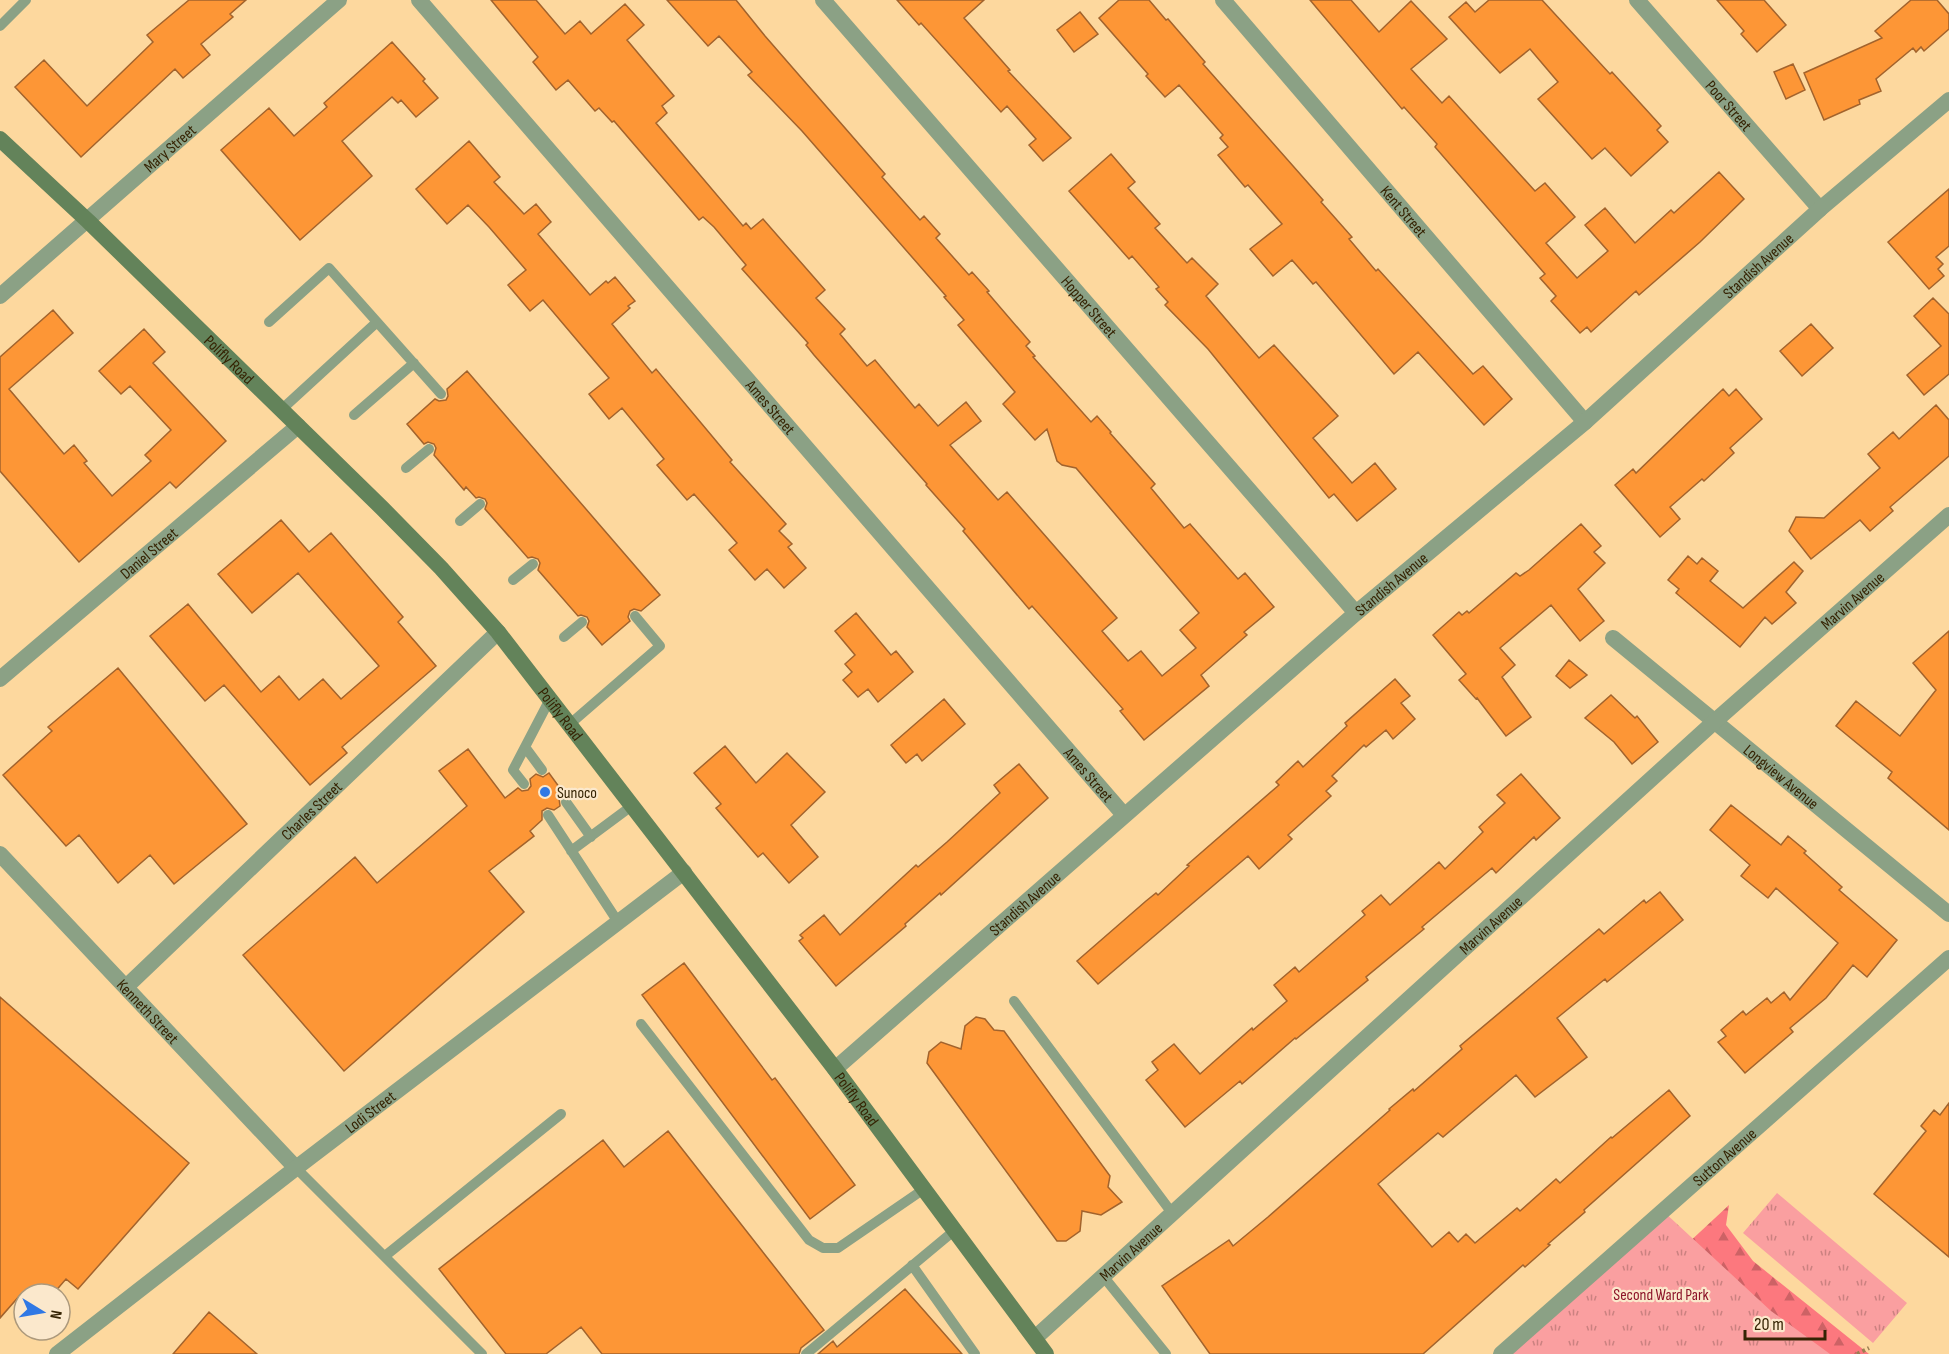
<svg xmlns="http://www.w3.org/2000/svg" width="1949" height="1354" font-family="'Sofia Sans Condensed',sans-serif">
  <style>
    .forest { fill: url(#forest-firs) }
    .park { fill: url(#park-tufts) }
    .building { fill: #fd9636; stroke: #a2632d; stroke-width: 1.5 }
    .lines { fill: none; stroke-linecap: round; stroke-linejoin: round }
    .path { stroke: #9b7f52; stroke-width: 4; stroke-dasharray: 3 3; stroke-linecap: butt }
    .service { stroke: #8ba185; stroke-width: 10 }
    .minor { stroke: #8ba185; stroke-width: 16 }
    .secondary { stroke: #63835a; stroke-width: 16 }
    .poi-dot { fill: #3078e4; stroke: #fbe8cc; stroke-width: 2 }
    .labels { text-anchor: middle; stroke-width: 4.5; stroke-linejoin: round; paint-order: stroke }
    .street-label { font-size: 16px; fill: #352303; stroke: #fbe8cc }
    .poi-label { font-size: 16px; fill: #352303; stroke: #fbe8cc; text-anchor: start }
    .park-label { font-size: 16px; fill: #8d1429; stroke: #fbe8cc }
  </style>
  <defs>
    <pattern id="forest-firs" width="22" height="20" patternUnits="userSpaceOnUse" patternTransform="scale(1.5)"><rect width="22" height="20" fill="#fc787e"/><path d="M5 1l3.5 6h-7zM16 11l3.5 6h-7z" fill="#cd6265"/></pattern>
    <pattern id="park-tufts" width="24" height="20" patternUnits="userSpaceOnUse" patternTransform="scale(1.5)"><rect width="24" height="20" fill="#fa9fa0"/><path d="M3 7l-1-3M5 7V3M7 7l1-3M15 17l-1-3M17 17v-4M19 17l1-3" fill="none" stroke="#cb8180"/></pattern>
  </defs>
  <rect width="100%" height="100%" fill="#fdd89e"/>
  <path class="forest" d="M1729 1205 1726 1225 1753 1261 1869 1354H1626L1613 1313Z"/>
  <path class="park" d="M1777 1193 1907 1303 1873 1343 1743 1233Z
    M1663 1211 1771 1311 1830 1354H1501Z"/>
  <path class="building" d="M189 0H246L230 14 233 17 201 44 210 55 183 78 175 69 81 157 15 87 44 60 87 106 153 42 147 35Z
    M491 0H536L565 34 580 21 591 34 625 4 644 25 627 40 674 96 662 106 667 113 656 123 743 226 746 223 751 229 763 219 825 290 816 298 845 329 840 334 867 366 875 360 915 408 919 404 938 426 966 402 981 421 950 445 998 500 1007 492 1117 618 1102 631 1128 661 1141 651 1162 676 1196 648 1180 630 1199 613 1076 468 1062 465 1057 461 1047 429 1035 440 1003 404 1015 392 958 325 964 320 944 297 946 296 802 131 748 75 752 72 719 36 708 46 667 0H736L765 36 885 174 882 177 920 220 924 216 940 234 936 238 969 275 972 272 989 291 987 292 1030 342 1026 346 1035 356 1033 357 1091 422 1097 416 1111 432 1110 433 1155 484 1151 488 1184 528 1190 524 1238 579 1245 573 1274 607 1244 632 1247 635 1201 675 1209 686 1144 740 1120 711 1123 709 1032 606 1029 609 963 531 965 529 926 485 927 484 814 355 806 345 808 343 742 269 746 265 714 227 703 217 699 220 614 121 612 122 599 108 595 111 568 80 556 90 533 62 538 57Z
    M897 0H984L964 18 1010 70 1008 71 1071 138 1043 161 1029 145 1036 139 1007 106 1001 112 921 23 919 25Z
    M1119 0H1149L1166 20 1168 19 1205 62 1203 64 1323 200 1321 202 1352 237 1349 239 1376 271 1378 269 1473 374 1483 366 1512 399 1484 425 1418 352 1394 374 1316 282 1313 284 1292 260 1273 276 1250 249 1282 224 1248 185 1245 187 1218 155 1228 147 1220 138 1223 135 1179 85 1165 97 1146 76 1148 74 1099 18Z
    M1310 0H1351L1379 32 1411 1 1447 39 1411 69 1442 103 1449 96 1535 191 1545 183 1575 217 1546 243 1577 278 1608 251 1585 225 1605 208 1635 243 1671 210 1674 213 1719 172 1744 199 1700 242 1639 295 1636 291 1591 332 1587 327 1580 333 1551 301 1556 296 1540 278 1545 274 1435 147 1437 144 1404 107 1402 109Z
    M1489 0H1542L1610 74 1612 72 1661 126 1657 130 1668 142 1631 176 1605 148 1592 159 1538 99 1558 82 1530 49 1500 73 1449 17 1466 2 1475 12Z
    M1717 0H1764L1786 25 1757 52 1741 34 1744 31Z
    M1911 0H1937L1949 14V29L1924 51 1921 47 1916 52 1913 48 1876 79 1881 91 1859 100 1860 104 1824 120 1804 73 1882 38 1875 31Z
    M1080 12 1098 34 1074 52 1057 30Z
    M392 42 425 79 423 81 438 98 416 117 401 100 398 103 392 97 342 141 372 176 300 240 221 150 269 108 294 136 327 107 324 103Z
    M1793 64 1805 90 1786 99 1774 72Z
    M469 141 500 177 494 182 524 214 536 204 551 222 538 234 590 295 606 281 608 283 615 277 635 301 628 306 630 308 612 324 652 373 656 369 732 460 730 462 786 524 779 531 792 544 788 547 806 568 784 588 767 569 755 580 729 550 737 543 694 494 687 500 657 465 664 459 622 408 609 419 589 394 609 378 543 300 530 311 508 285 526 270 489 227 468 205 447 224 416 189Z
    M1111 154 1135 182 1128 188 1160 224 1155 228 1187 263 1192 258 1218 284 1206 296 1259 358 1274 345 1338 416 1313 438 1352 483 1375 463 1396 489 1357 521 1334 494 1329 498 1208 349 1165 305 1168 302 1156 289 1159 287 1132 256 1129 259 1069 191Z
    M1949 189V246L1936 257 1943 264 1938 269 1944 276 1929 289 1888 242Z
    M1933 298 1949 314V374L1924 395 1907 375 1941 346 1914 316Z
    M53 310 73 333 9 389 64 454 74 445 87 461 84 463 112 496 151 461 145 455 171 430 130 386 121 394 99 371 144 329 165 352 153 363 226 441 176 488 170 482 79 562 0 471V357Z
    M1811 324 1833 348 1802 376 1780 351Z
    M467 371 660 595 641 611 634 609 630 611 628 617 630 621 602 645 587 627 589 621 587 617 581 615 578 616 538 570 540 563 538 559 532 557 528 558 485 509 487 503 485 499 479 497 476 498 466 487 464 490 434 455 436 448 434 444 428 442 424 444 407 424 435 399 439 401 446 400 448 396 447 389Z
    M1723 389 1729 396 1736 389 1762 419 1730 448 1734 453 1704 481 1702 479 1670 507 1680 519 1660 537 1615 485 1633 469 1636 473Z
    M1936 405 1949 420V456L1890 507 1893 511 1870 531 1860 520 1811 559 1789 531 1796 517 1824 518 1880 468 1868 454 1893 432 1899 439Z
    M281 520 309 552 331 533 403 617 398 622 436 666 342 747 347 753 310 785 224 685 205 701 150 636 188 604 261 692 279 676 299 700 323 679 341 699 379 666 298 573 252 613 218 574Z
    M1581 524 1601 546 1594 552 1605 563 1578 589 1604 621 1580 641 1551 605 1500 648 1515 665 1502 677 1531 717 1506 736 1477 698 1476 699 1459 680 1466 674 1433 635 1459 612 1462 615 1467 611 1469 613 1516 573 1520 576 1529 570Z
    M1688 556 1697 564 1702 558 1718 571 1710 581 1743 608 1794 562 1803 571 1786 592 1796 603 1772 624 1765 617 1740 647 1676 593 1679 589 1668 580Z
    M856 613 891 655 896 651 913 672 878 702 868 689 858 697 843 680 852 672 845 664 855 655 835 631Z
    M1949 631V830L1888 778 1892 772 1836 726 1856 701 1900 736 1936 690 1913 663Z
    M1569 660 1587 675 1570 688 1556 676Z
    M118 668 247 824 174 884 150 855 118 883 79 835 66 846 3 775 52 731 48 727Z
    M1395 679 1410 696 1401 703 1415 719 1393 739 1386 730 1366 747 1364 745 1332 776 1337 781 1326 791 1331 796 1288 835 1292 839 1259 869 1248 856 1098 984 1077 961 1146 901 1156 893 1158 895 1189 866 1187 865 1279 785 1276 782 1298 761 1303 767 1347 726 1345 723Z
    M1611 695 1635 718 1637 716 1658 742 1632 764 1614 742 1585 718Z
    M944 699 965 724 922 761 917 754 906 763 891 745Z
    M725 746 756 783 787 753 825 792 791 825 818 857 789 883 763 853 758 857 716 808 721 804 694 773Z
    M468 749 505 798 518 788 522 791 528 790 531 786 530 779 536 774 543 777 549 773 565 795 559 798 560 806 554 810 547 808 542 811V820L530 831 534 836 489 871 524 912 344 1071 243 955 355 857 377 883 467 806 439 771Z
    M1019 764 1048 798 941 895 940 893 905 924 906 926 836 986 799 941 803 938 800 935 824 915 840 935 916 865 918 867 947 842 1000 793 994 785Z
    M1521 774 1560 818 1536 840 1534 837 1496 873 1492 868 1422 927 1424 929 1366 977 1368 980 1296 1039 1295 1038 1242 1084 1240 1081 1185 1127 1146 1080 1158 1070 1152 1062 1174 1044 1200 1074 1252 1028 1253 1030 1287 1001 1274 985 1295 967 1299 972 1365 915 1362 911 1381 895 1390 905 1439 862 1445 869 1483 832 1479 827 1505 803 1497 795Z
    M1731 805 1781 845 1788 836 1806 851 1804 853 1842 887 1839 890 1897 940 1867 977 1853 965 1826 998 1790 1028 1793 1032 1745 1073 1718 1042 1726 1036 1721 1030 1743 1011 1746 1015 1767 998 1771 1003 1784 992 1790 1000 1838 943 1776 888 1768 898 1741 876 1750 865 1710 830Z
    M1660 892 1683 920 1607 982 1605 979 1557 1018 1587 1057 1535 1097 1516 1075 1443 1137 1438 1133 1378 1184 1432 1247 1449 1232 1458 1242 1466 1234 1475 1243 1517 1208 1520 1211 1556 1179 1560 1183 1611 1137 1612 1138 1669 1090 1690 1116 1584 1210 1585 1212 1548 1244 1550 1245 1525 1267 1523 1265 1423 1354H1210L1162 1286 1229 1240 1233 1246 1268 1217 1390 1110 1389 1109 1413 1089 1414 1091 1462 1049 1460 1046 1599 929 1604 934 1644 900 1646 903Z
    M684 963 772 1080 775 1078 855 1185 810 1219 642 995Z
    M0 997 189 1163 78 1289 66 1279 53 1294H21L0 1318Z
    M976 1017 985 1019 994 1030 1004 1031 1110 1176 1108 1187 1122 1202 1101 1215 1082 1211 1080 1231 1066 1241H1057L927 1063 929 1052 941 1042 961 1049 965 1026Z
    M1949 1103V1257L1874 1194 1926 1131 1921 1126 1934 1110 1940 1115Z
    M668 1131 824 1330 801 1348 799 1354H602L581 1327 546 1354H506L439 1269 603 1140 624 1167Z
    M905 1289 962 1354H818L833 1341 837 1347Z
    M209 1312 257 1354H173Z"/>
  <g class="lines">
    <path class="path" d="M1857 1354 1869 1348"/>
    <path class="service" d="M0 26 26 0
      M269 322 329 268 377 322
      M281 410 377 322 441 394
      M354 415 414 363
      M406 468 429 449
      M460 521 480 504
      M513 580 533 564
      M564 637 582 622
      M570 724 660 646 635 616
      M525 747 542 770
      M524 784 513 770 550 699
      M566 802 591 837
      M548 815 618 922
      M571 851 633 805
      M1014 1001 1172 1213
      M641 1024 809 1240 823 1248H838L924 1189
      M296 1168 482 1354
      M385 1256 561 1114
      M912 1265 975 1354
      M1103 1276 1166 1354
      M806 1354 955 1230"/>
    <g class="minor">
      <path id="s1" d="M419 0 1124 815"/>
      <path id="s2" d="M823 0 1356 613"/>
      <path id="s3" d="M1223 0 1585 422"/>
      <path id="s4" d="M1637 0 1820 209"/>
      <path id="s5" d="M0 296 339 0"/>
      <path id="s6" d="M1613 638 1949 914"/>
      <path id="s7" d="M0 679 298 426"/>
      <path id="s8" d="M0 854 296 1168"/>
      <path id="s9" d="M126 987 498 632"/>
      <path id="s10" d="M835 1069 1356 613 1585 422 1820 209 1949 100"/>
      <path id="s11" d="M1035 1338 1714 722 1949 515"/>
      <path id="s12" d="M57 1354 296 1168 684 872"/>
      <path id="s13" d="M1501 1354 1949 958"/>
    </g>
    <path class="secondary" id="s14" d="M0 139 88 221 382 508 441 568 498 632 835 1069 1046 1354"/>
  </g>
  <circle class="poi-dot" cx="545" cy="792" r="6"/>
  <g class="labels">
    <g class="street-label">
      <text dy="6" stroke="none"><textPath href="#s4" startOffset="140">Poor Street</textPath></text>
      <text dy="6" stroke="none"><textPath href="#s5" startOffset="225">Mary Street</textPath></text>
      <text dy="6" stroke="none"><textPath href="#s3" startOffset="278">Kent Street</textPath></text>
      <text dy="6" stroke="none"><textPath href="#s10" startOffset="1224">Standish Avenue</textPath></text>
      <text dy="6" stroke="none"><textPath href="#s2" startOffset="406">Hopper Street</textPath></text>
      <text dy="6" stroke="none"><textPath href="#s14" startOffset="318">Polifly Road</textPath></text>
      <text dy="6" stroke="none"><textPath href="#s1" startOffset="538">Ames Street</textPath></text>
      <text dy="6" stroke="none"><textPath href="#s7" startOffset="195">Daniel Street</textPath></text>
      <text dy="6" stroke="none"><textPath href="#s10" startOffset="738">Standish Avenue</textPath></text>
      <text dy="6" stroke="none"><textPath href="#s11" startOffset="1101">Marvin Avenue</textPath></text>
      <text dy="6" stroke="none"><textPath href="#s14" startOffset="804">Polifly Road</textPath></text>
      <text dy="6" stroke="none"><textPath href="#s1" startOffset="1024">Ames Street</textPath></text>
      <text dy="6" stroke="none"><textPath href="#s6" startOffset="218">Longview Avenue</textPath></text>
      <text dy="6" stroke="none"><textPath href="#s9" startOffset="256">Charles Street</textPath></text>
      <text dy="6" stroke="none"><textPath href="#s10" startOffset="252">Standish Avenue</textPath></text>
      <text dy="6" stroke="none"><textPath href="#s11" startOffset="615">Marvin Avenue</textPath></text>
      <text dy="6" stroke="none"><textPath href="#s8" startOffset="216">Kenneth Street</textPath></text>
      <text dy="6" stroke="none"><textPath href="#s14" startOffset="1290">Polifly Road</textPath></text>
      <text dy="6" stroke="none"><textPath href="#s12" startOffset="396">Lodi Street</textPath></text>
      <text dy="6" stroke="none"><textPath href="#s13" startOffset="298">Sutton Avenue</textPath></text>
      <text dy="6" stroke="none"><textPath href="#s11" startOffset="129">Marvin Avenue</textPath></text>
    </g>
    <g class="poi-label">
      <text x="557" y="798">Sunoco</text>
    </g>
    <g class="park-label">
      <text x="1661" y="1300">Second Ward Park</text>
    </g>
  </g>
  <g transform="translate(42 1312) rotate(101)"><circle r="28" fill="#fbe8cc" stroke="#ac997c" stroke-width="1.5"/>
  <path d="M0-4.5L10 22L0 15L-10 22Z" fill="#3078e4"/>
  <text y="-9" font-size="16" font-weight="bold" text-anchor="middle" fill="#352303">N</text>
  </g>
  <path d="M1745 1330v9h80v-9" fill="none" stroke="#352303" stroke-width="3"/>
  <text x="1754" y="1330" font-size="18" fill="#352303" stroke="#fbe8cc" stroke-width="4.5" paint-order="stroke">20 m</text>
</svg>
